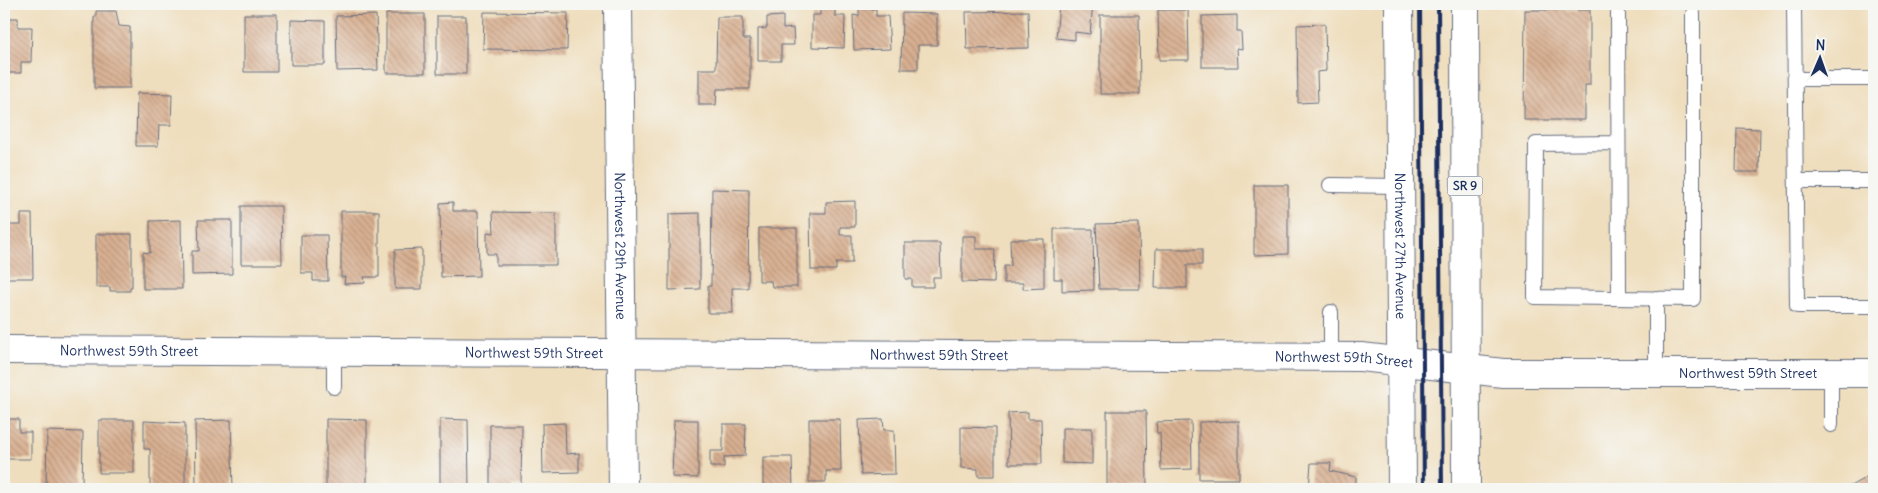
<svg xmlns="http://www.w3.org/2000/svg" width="1878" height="493" font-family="Delius,sans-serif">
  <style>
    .building { fill: url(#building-back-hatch) }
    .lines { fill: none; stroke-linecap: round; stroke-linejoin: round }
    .lane-casing { stroke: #656c7f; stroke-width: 16 }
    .street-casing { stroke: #656c7f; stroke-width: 30 }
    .primary-casing { stroke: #656c7f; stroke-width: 30 }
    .lane { stroke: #fff; stroke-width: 14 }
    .street { stroke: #fff; stroke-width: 28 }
    .primary { stroke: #fff; stroke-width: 28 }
    .rail { stroke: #1b2f5e; stroke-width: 4 }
    .labels { text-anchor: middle; stroke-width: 4.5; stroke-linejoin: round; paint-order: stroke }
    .shield { fill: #f6f6f2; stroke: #5d6b8a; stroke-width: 1 }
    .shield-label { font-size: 12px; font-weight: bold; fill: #1b2f5e }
    .street-label { font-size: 14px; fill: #1b2f5e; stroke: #f6f6f2 }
  </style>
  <defs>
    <pattern id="building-back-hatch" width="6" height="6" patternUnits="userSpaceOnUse" patternTransform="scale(1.25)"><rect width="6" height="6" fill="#d9b091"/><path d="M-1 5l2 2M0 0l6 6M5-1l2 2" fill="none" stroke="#af907a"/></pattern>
  </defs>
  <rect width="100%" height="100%" fill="#f6f6f2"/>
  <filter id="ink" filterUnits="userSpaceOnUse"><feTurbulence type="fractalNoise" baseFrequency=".02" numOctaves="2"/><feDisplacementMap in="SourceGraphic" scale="10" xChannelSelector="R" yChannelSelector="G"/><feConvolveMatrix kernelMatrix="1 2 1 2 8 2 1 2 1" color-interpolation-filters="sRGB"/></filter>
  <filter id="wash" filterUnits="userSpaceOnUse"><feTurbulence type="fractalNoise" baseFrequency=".0096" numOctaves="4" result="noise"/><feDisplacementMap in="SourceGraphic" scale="20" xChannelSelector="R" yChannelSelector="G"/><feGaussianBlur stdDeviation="1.12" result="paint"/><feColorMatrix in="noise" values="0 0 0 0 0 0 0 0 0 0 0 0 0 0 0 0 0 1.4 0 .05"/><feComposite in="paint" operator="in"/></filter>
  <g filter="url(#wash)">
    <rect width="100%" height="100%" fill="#efdebd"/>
    <g id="blocks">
      <path class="building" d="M1059 4H1093L1090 34 1075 32V40L1056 38Z
        M820 8H835V16H845L844 48 812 47V15H820Z
        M859 9H876V16H888L890 49 854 50 853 15 859 16Z
        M1158 10H1188L1189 60H1159Z
        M1525 10H1590V85H1585V120H1524Z
        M96 11H116L119 26 130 27V88H94V17H96Z
        M1028 11 1029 48 967 49 966 12Z
        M484 12 568 13 567 50 483 49Z
        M902 13 937 14V45H918V69H901Z
        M244 14H277V72H244Z
        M386 14H425V73H386Z
        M376 15 378 70 337 71 336 16Z
        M1100 15H1139L1140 94H1100Z
        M1237 15V31H1241L1242 49 1237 48 1238 67H1202V16Z
        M437 16H466V74H437Z
        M783 16V29L793 28 794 45H781V61H758V29L767 28V17Z
        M717 17H743V39H750V89H717L716 105H699V69H716Z
        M4 18H18V27H32L31 62H21V73H4Z
        M291 20 325 21V65H291Z
        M1325 24 1326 71 1317 72 1318 102 1298 103 1297 25Z
        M137 93 172 94 171 125H159L158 146H136Z
        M1737 128 1760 129 1759 172H1736Z
        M1254 185H1288V254L1254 255Z
        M712 189 749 190 748 288H732L733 313H708V286H711Z
        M855 201V227H840V235H852V263H836V270H811L810 213H826V202Z
        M453 202V211H478L479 276 441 277 440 203Z
        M241 206H281L282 264H241Z
        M341 211H379V277H364L365 283 344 284 345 277H341Z
        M493 212 556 213V265H496V254H487V232L494 233Z
        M700 213V289L669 290V214Z
        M21 214H32L33 278H4V225H21Z
        M181 220 182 289H143V252L150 253V221Z
        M198 220H232V274L192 275V251H199Z
        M1139 223 1140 289H1099L1096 224Z
        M759 228H797V287H772L771 281H759Z
        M1054 229H1093L1094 290 1062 291V279H1054Z
        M96 234H132V287H130V291H110V287H96Z
        M301 235H327L328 281H313V273H301Z
        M962 236H976V249H995L994 283 962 282Z
        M1010 239H1044V288L1023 289V283H1004V266H1011Z
        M905 243H940L941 277H933V287H912V279H905Z
        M422 249V289H395V250Z
        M1156 249H1202V265H1187V288H1155Z
        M1107 411H1146L1147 489H1107Z
        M1028 412V419H1041L1042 464H1009L1008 413Z
        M4 419H19V432H31V459H4Z
        M326 419 367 420V489H326Z
        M440 419 468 420 469 489H440Z
        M809 419H840L841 471H826V482H809Z
        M883 419 884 430H894L895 474 861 475 859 420Z
        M99 420H134V473H99Z
        M231 420 233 489H196L195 421Z
        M674 420H698V478L672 477Z
        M144 421 185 423V489H150V449H144Z
        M1191 421 1192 469 1161 470 1160 433H1157L1156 422Z
        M1239 421V479H1199V422Z
        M565 423 566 454 579 453V472L543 473 542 424Z
        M723 424H746L745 456 724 457V467H710V451H723Z
        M490 425H522L521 485H512V489H490Z
        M961 427 995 428V476H978V469L961 468Z
        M1062 428H1092V464L1062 463Z
        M47 431 83 432 82 486H46Z
        M763 457H792L793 489H763Z
        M1311 463H1331L1330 471 1356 477V489H1309Z
        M1874 473V489H1845Z"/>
    </g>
  </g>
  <g filter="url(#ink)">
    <use href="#blocks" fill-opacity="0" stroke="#656c7f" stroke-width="1"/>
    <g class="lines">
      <defs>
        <path id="lane" d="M1794 4 1797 306H1874
          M1618 13 1619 298
          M1795 79H1874
          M1618 143 1536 144 1535 297 1693 299V14
          M1796 181H1874
          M1330 185 1400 186
          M1331 312V356
          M334 351V387
          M1656 373V298
          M1831 425V373"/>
        <g id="street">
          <path id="s1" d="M618 4 623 489"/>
          <path id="s2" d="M4 350 1361 357 1503 373H1874"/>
        </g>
        <g id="primary">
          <path id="s3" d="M1399 4 1402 489"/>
          <path d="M1465 4 1466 489"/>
        </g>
      </defs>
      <use href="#lane" class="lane-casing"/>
      <use href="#street" class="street-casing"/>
      <use href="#primary" class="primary-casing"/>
      <use href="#lane" class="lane"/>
      <use href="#street" class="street"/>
      <use href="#primary" class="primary"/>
      <path class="rail" d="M1420 4 1424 489
        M1438 4 1442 489"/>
    </g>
  </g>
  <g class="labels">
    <rect class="shield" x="1447.5" y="176.5" width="35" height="19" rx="4"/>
    <g class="shield-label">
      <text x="1465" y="190">SR 9</text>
    </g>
    <g class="street-label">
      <text dy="5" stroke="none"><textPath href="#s1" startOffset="242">Northwest 29th Avenue</textPath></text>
      <text dy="5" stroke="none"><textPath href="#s3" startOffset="242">Northwest 27th Avenue</textPath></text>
      <text dy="5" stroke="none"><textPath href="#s2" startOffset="125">Northwest 59th Street</textPath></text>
      <text dy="5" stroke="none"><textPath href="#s2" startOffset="530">Northwest 59th Street</textPath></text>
      <text dy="5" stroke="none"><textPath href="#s2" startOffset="935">Northwest 59th Street</textPath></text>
      <text dy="5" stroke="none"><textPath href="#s2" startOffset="1340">Northwest 59th Street</textPath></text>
      <text dy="5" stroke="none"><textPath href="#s2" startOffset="1745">Northwest 59th Street</textPath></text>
    </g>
  </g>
  <rect width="1878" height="493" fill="none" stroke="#f6f6f2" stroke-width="20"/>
  <g transform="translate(1820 58) rotate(2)" stroke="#f6f6f2" stroke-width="4" paint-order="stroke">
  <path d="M0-4L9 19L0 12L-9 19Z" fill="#1b2f5e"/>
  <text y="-8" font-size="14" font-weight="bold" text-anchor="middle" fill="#1b2f5e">N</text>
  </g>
</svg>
